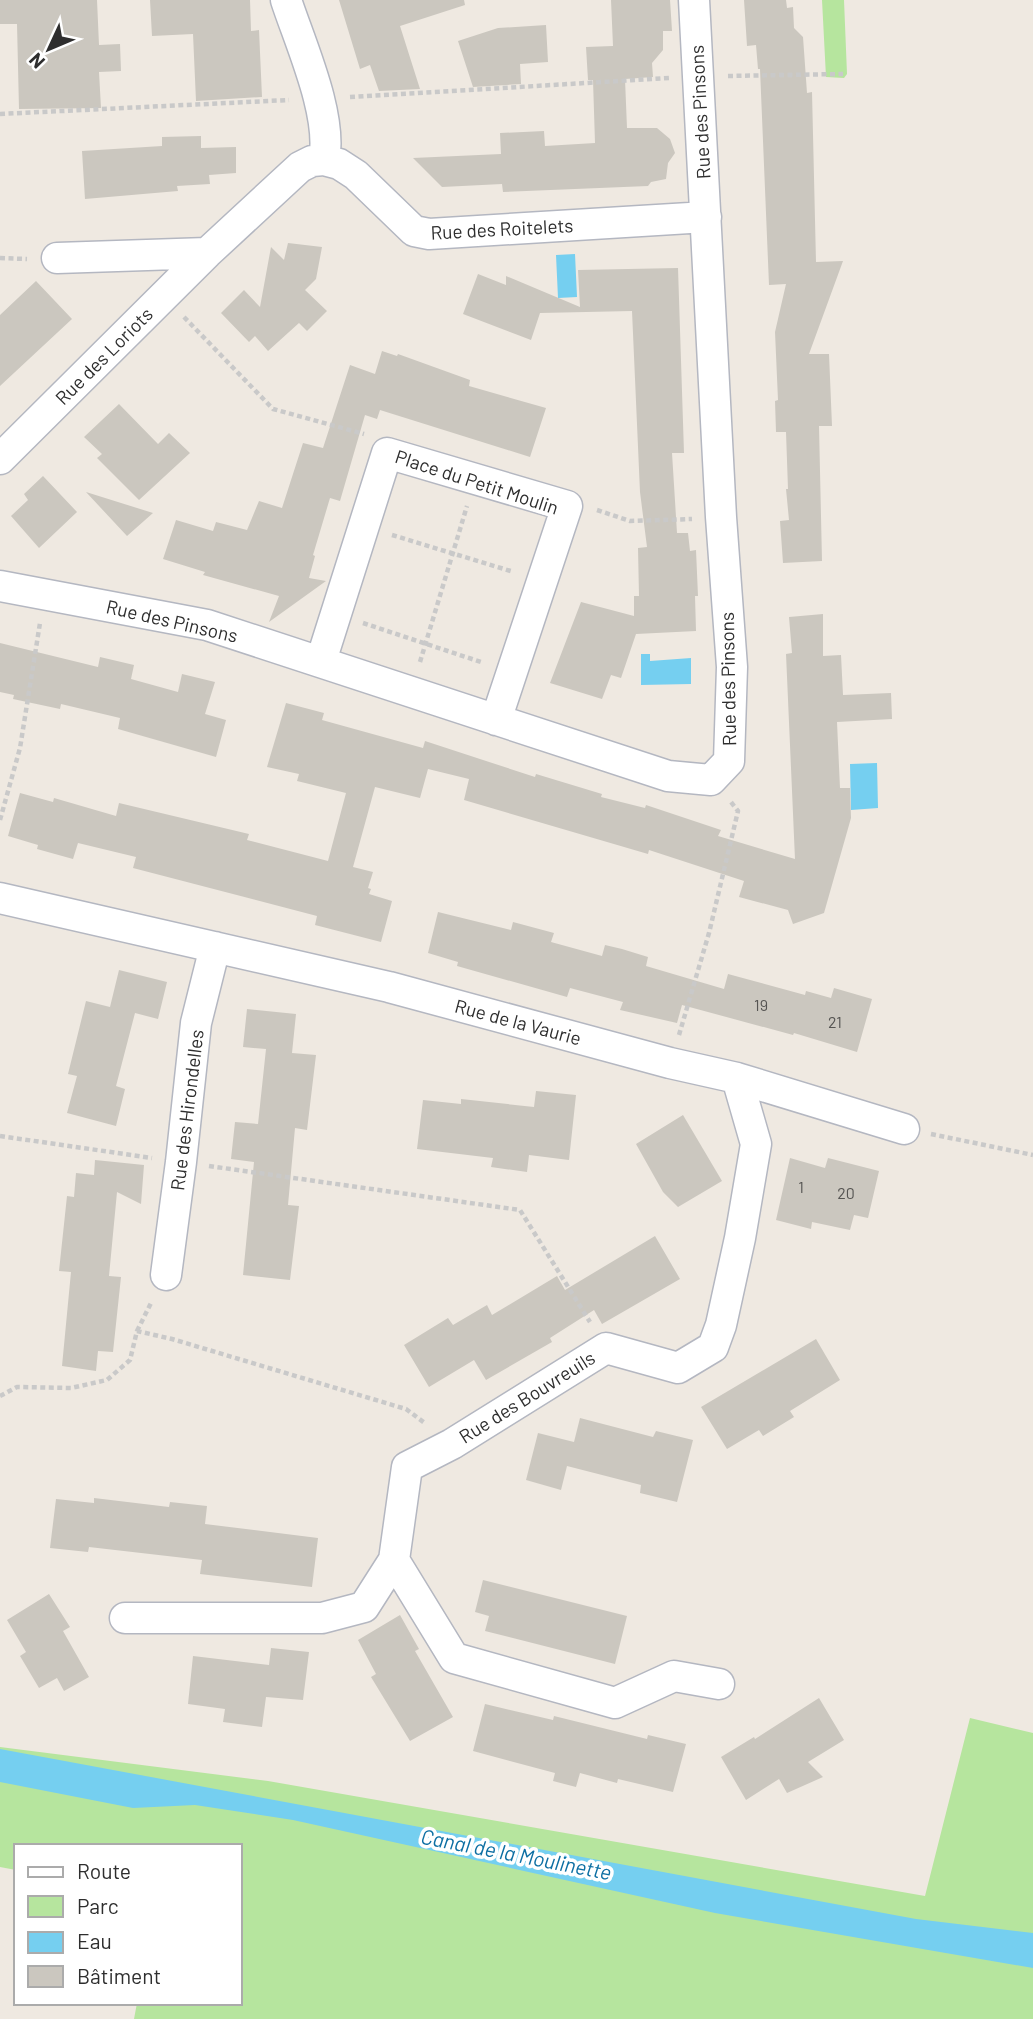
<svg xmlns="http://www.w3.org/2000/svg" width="1033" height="2019" font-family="Barlow,sans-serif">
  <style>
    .green { fill: #b6e59e }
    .water { fill: #75cff0 }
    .building { fill: #cbc7bf }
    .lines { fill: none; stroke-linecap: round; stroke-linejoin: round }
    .street-casing { stroke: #b4b7c1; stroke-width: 33 }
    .path { stroke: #c9c9c9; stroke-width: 4.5; stroke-dasharray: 5 3.5; stroke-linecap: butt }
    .street { stroke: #fff; stroke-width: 30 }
    .labels { text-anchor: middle; stroke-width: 7; stroke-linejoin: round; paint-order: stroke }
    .number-label { font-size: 16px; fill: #555452 }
    .street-label { font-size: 19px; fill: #2e2e2e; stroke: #fff }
    .water-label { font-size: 21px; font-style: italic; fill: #0d6fa3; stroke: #fff }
  </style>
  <rect width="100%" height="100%" fill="#efe9e1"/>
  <path class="green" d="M822 0H844L847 74 844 78 826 77Z
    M970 1718 1033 1733V2019H134L137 2003H240V1846H16V1870L0 1867V1747L268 1781 925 1896Z"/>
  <path class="water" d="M575 254 577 297 558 298 556 255Z
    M641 654H650V661L691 658V684L641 685Z
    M877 763 878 808 851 810 850 764Z
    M0 1749 916 1919 1033 1933V1968L715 1913 293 1820 195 1805 133 1808 0 1782Z"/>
  <path class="building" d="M0 0H97L99 45 120 44 121 71 99 72 101 108 19 109 17 24H0Z
    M150 0H250L251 31 259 30 262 97 196 101 193 34 152 36Z
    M339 0H464L465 5 400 26 420 89 379 91 370 65 360 69Z
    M611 0H670L672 31H663V50L652 63 653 77 625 79 627 128H657L670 139 675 153 668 163 666 179 651 182 648 186 503 192 502 184 442 187 413 158 501 154 500 133 544 131 545 146 595 143 593 80H588L586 47 613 46Z
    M744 0H786L787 8 793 7 794 28 803 37 807 93 812 92 816 262 843 261 809 354H829L832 426H819L822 561 783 563 780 521 789 520 786 489H788L786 432H776L775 401 778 400 775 332 786 284 769 285 760 69H758L756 45 747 46Z
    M546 25 548 62 520 64 521 84 473 87 458 41 498 28Z
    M201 136V148L236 147V173L209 175 210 184 177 186 178 191 85 199 82 151 162 146V137Z
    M288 243 322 247 316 279 305 290 327 311 307 331 299 323 268 351 255 336 249 342 221 313 244 290 260 307 271 247 284 260Z
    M678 268 684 453H672L677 533H688L690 551 696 550 698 596H695L696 631 636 634 621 678 611 675 602 699 550 683 581 602 634 616V596H639L638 548 647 547 640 492 632 311 540 313 531 340 463 314 478 274 506 285V276L580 307 578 270Z
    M36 281 72 319 0 386V315Z
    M382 351 397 356 398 354 470 380 469 386 546 408 530 457 380 410 377 419 365 415 340 501 330 498 313 555 315 556 309 578 326 581 269 622 279 596 221 580 203 575 205 572 163 559 176 520 213 531 216 522 247 530 259 501 282 508 303 443 323 448 350 365 375 374Z
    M119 404 158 444 169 433 190 453 139 500 97 458 102 454 84 437Z
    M43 476 77 512 39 548 11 516 28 500 24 494Z
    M86 492 153 513 127 536Z
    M823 614V656L841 655 843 695 891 693 892 719 837 722 840 788H850L851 818 824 913 793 924 788 910 739 897 744 881 649 850 648 854 464 800 469 779 428 769 420 798 375 787 353 867 373 872 368 888 371 889 369 894 392 901 381 942 315 925 317 916 133 868 136 857 78 843 73 859 37 849 38 845 8 836 20 793 53 802 54 798 116 816 119 803 249 834 247 840 328 861 346 793 297 781 299 774 267 767 286 703 324 713 322 720 423 748 425 741 535 777 536 774 602 794 601 797 645 808 646 805 721 830 718 836 795 859 786 654 792 653 789 617Z
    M0 643 98 667 100 657 134 665 131 679 178 692 182 674 215 682 205 714 226 720 216 757 118 729 120 718 61 704 60 709 13 699 14 695 0 692Z
    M438 912 511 930 513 922 554 933 551 942 602 956 605 945 622 949 648 957 646 966 724 989 728 974 805 995 806 991 831 998 834 988 872 999 857 1052 794 1033 793 1035 682 1005 677 1023 620 1010 623 1002 570 988 567 997 457 966 458 962 428 953Z
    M119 970 167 982 158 1019 135 1013 116 1086 125 1089 116 1126 67 1113 77 1076 68 1074 86 1001 110 1007Z
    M247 1009 296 1014 292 1053 316 1055 307 1130 295 1128 288 1205 299 1206 290 1280 243 1275 254 1162 231 1159 235 1122 258 1124 266 1049 243 1047Z
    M536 1091 576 1095 569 1160 529 1155 527 1172 491 1167 493 1158 417 1149 423 1100 461 1104V1099L534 1107Z
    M683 1115 722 1181 678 1207 663 1192 636 1144Z
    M790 1158 825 1168 828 1158 879 1171 868 1218 854 1215 850 1230 812 1222 811 1229 776 1220Z
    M95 1160 144 1165 141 1204 117 1192 109 1276 121 1277 113 1352 98 1351 96 1371 62 1366 71 1272 59 1271 67 1196 74 1197 76 1173 94 1175Z
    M655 1236 680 1279 602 1324 594 1310 550 1338 552 1342 486 1380 474 1360 429 1387 404 1345 448 1318 453 1325 487 1305 492 1315 557 1276 565 1290Z
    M816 1339 840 1380 790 1411 794 1417 763 1436 759 1430 727 1449 701 1407Z
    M580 1418 653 1437 656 1431 693 1440 677 1502 640 1493 641 1485 567 1466 561 1490 526 1480 538 1433 574 1442Z
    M94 1498 169 1507 170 1502 207 1506 205 1524 318 1538 312 1587 200 1574 202 1560 89 1547 88 1552 50 1548 56 1499 94 1503Z
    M483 1580 627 1616 615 1664 485 1631 489 1616 475 1612Z
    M49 1594 70 1627 63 1631 89 1677 64 1691 57 1678 39 1688 20 1656 26 1652 7 1620Z
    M400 1615 419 1649 415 1651 453 1717 410 1741 371 1677 376 1674 358 1640Z
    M271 1648 309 1652 303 1700 266 1697 262 1727 223 1722 225 1709 188 1704 193 1656 269 1665Z
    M819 1698 844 1740 808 1762 823 1777 787 1793 779 1779 746 1800 721 1757 754 1737 755 1739Z
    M485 1704 553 1720 554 1716 647 1739 648 1735 686 1744 673 1792 618 1779 617 1783 580 1773 576 1787 553 1781 555 1773 473 1751Z"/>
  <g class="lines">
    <defs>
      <path id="street" d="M324 160 339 164 356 175 414 231 429 234 706 217
        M57 258 207 253
        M0 459 207 253 300 167 312 161 324 160C333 115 300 43 286 0
        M0 586 207 625 668 776 711 780 729 761 732 667 721 517 694 0
        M321 661 387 453 567 506 496 720
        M0 898 389 987 670 1063 737 1078 904 1129
        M166 1275 181 1162 196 1023 215 947
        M394 1560 454 1658 615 1703 674 1676 719 1684
        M125 1618H322L364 1607 394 1560 407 1467 452 1444 606 1348 678 1368 713 1347 721 1325 740 1238 756 1144 737 1078"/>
    </defs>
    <use href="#street" class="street-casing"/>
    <path class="path" d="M728 76 843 74
      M350 97 670 78
      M0 114 289 100
      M0 258 27 259
      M184 317 273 409 364 434
      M597 510 630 521 692 519
      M392 535 514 572
      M363 623 484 663
      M420 662 467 506
      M0 820 20 748 40 623
      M679 1035 709 933 738 811 731 802
      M931 1134 1033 1155
      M0 1136 152 1158
      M209 1166 520 1210 590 1322
      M137 1331 152 1301
      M0 1396 17 1387 71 1388 107 1380 130 1360 137 1331 172 1339 406 1409 426 1424"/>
    <use href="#street" class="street"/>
  </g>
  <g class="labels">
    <g class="number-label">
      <text x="761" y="1011">19</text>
      <text x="835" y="1028">21</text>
      <text x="801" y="1193">1</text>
      <text x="846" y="1199">20</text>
    </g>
    <g class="street-label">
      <text transform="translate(700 112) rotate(-93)" y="7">Rue des Pinsons</text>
      <text transform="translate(502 229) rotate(-3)" y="7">Rue des Roitelets</text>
      <text transform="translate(104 356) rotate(-45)" y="7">Rue des Loriots</text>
      <text transform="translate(477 482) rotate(18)" y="7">Place du Petit Moulin</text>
      <text transform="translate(172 621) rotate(13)" y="7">Rue des Pinsons</text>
      <text transform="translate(728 679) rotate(-91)" y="7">Rue des Pinsons</text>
      <text transform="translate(518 1022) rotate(15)" y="7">Rue de la Vaurie</text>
      <text transform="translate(187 1110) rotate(-83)" y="7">Rue des Hirondelles</text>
      <text transform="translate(527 1397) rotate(-32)" y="7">Rue des Bouvreuils</text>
    </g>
    <g class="water-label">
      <text transform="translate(516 1855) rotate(11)" y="7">Canal de la Moulinette</text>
    </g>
  </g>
  <rect x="14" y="1844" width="228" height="161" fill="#ffffff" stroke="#ababab" stroke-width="2"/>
  <rect x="28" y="1867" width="35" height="10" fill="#ffffff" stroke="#ababab" stroke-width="2"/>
  <text x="77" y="1879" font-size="21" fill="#2e2e2e">Route</text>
  <rect x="28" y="1896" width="35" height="21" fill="#b6e59e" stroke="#ababab" stroke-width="2"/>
  <text x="77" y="1914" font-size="21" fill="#2e2e2e">Parc</text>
  <rect x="28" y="1932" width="35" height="21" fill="#75cff0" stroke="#ababab" stroke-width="2"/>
  <text x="77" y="1949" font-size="21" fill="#2e2e2e">Eau</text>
  <rect x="28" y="1966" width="35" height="21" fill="#cbc7bf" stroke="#ababab" stroke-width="2"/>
  <text x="77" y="1984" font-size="21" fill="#2e2e2e">Bâtiment</text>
  <g transform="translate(49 49) rotate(226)" stroke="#ffffff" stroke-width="5" paint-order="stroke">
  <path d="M0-5L12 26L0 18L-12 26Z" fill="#2e2e2e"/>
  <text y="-10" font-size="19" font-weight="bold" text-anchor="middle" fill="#2e2e2e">N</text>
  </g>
</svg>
